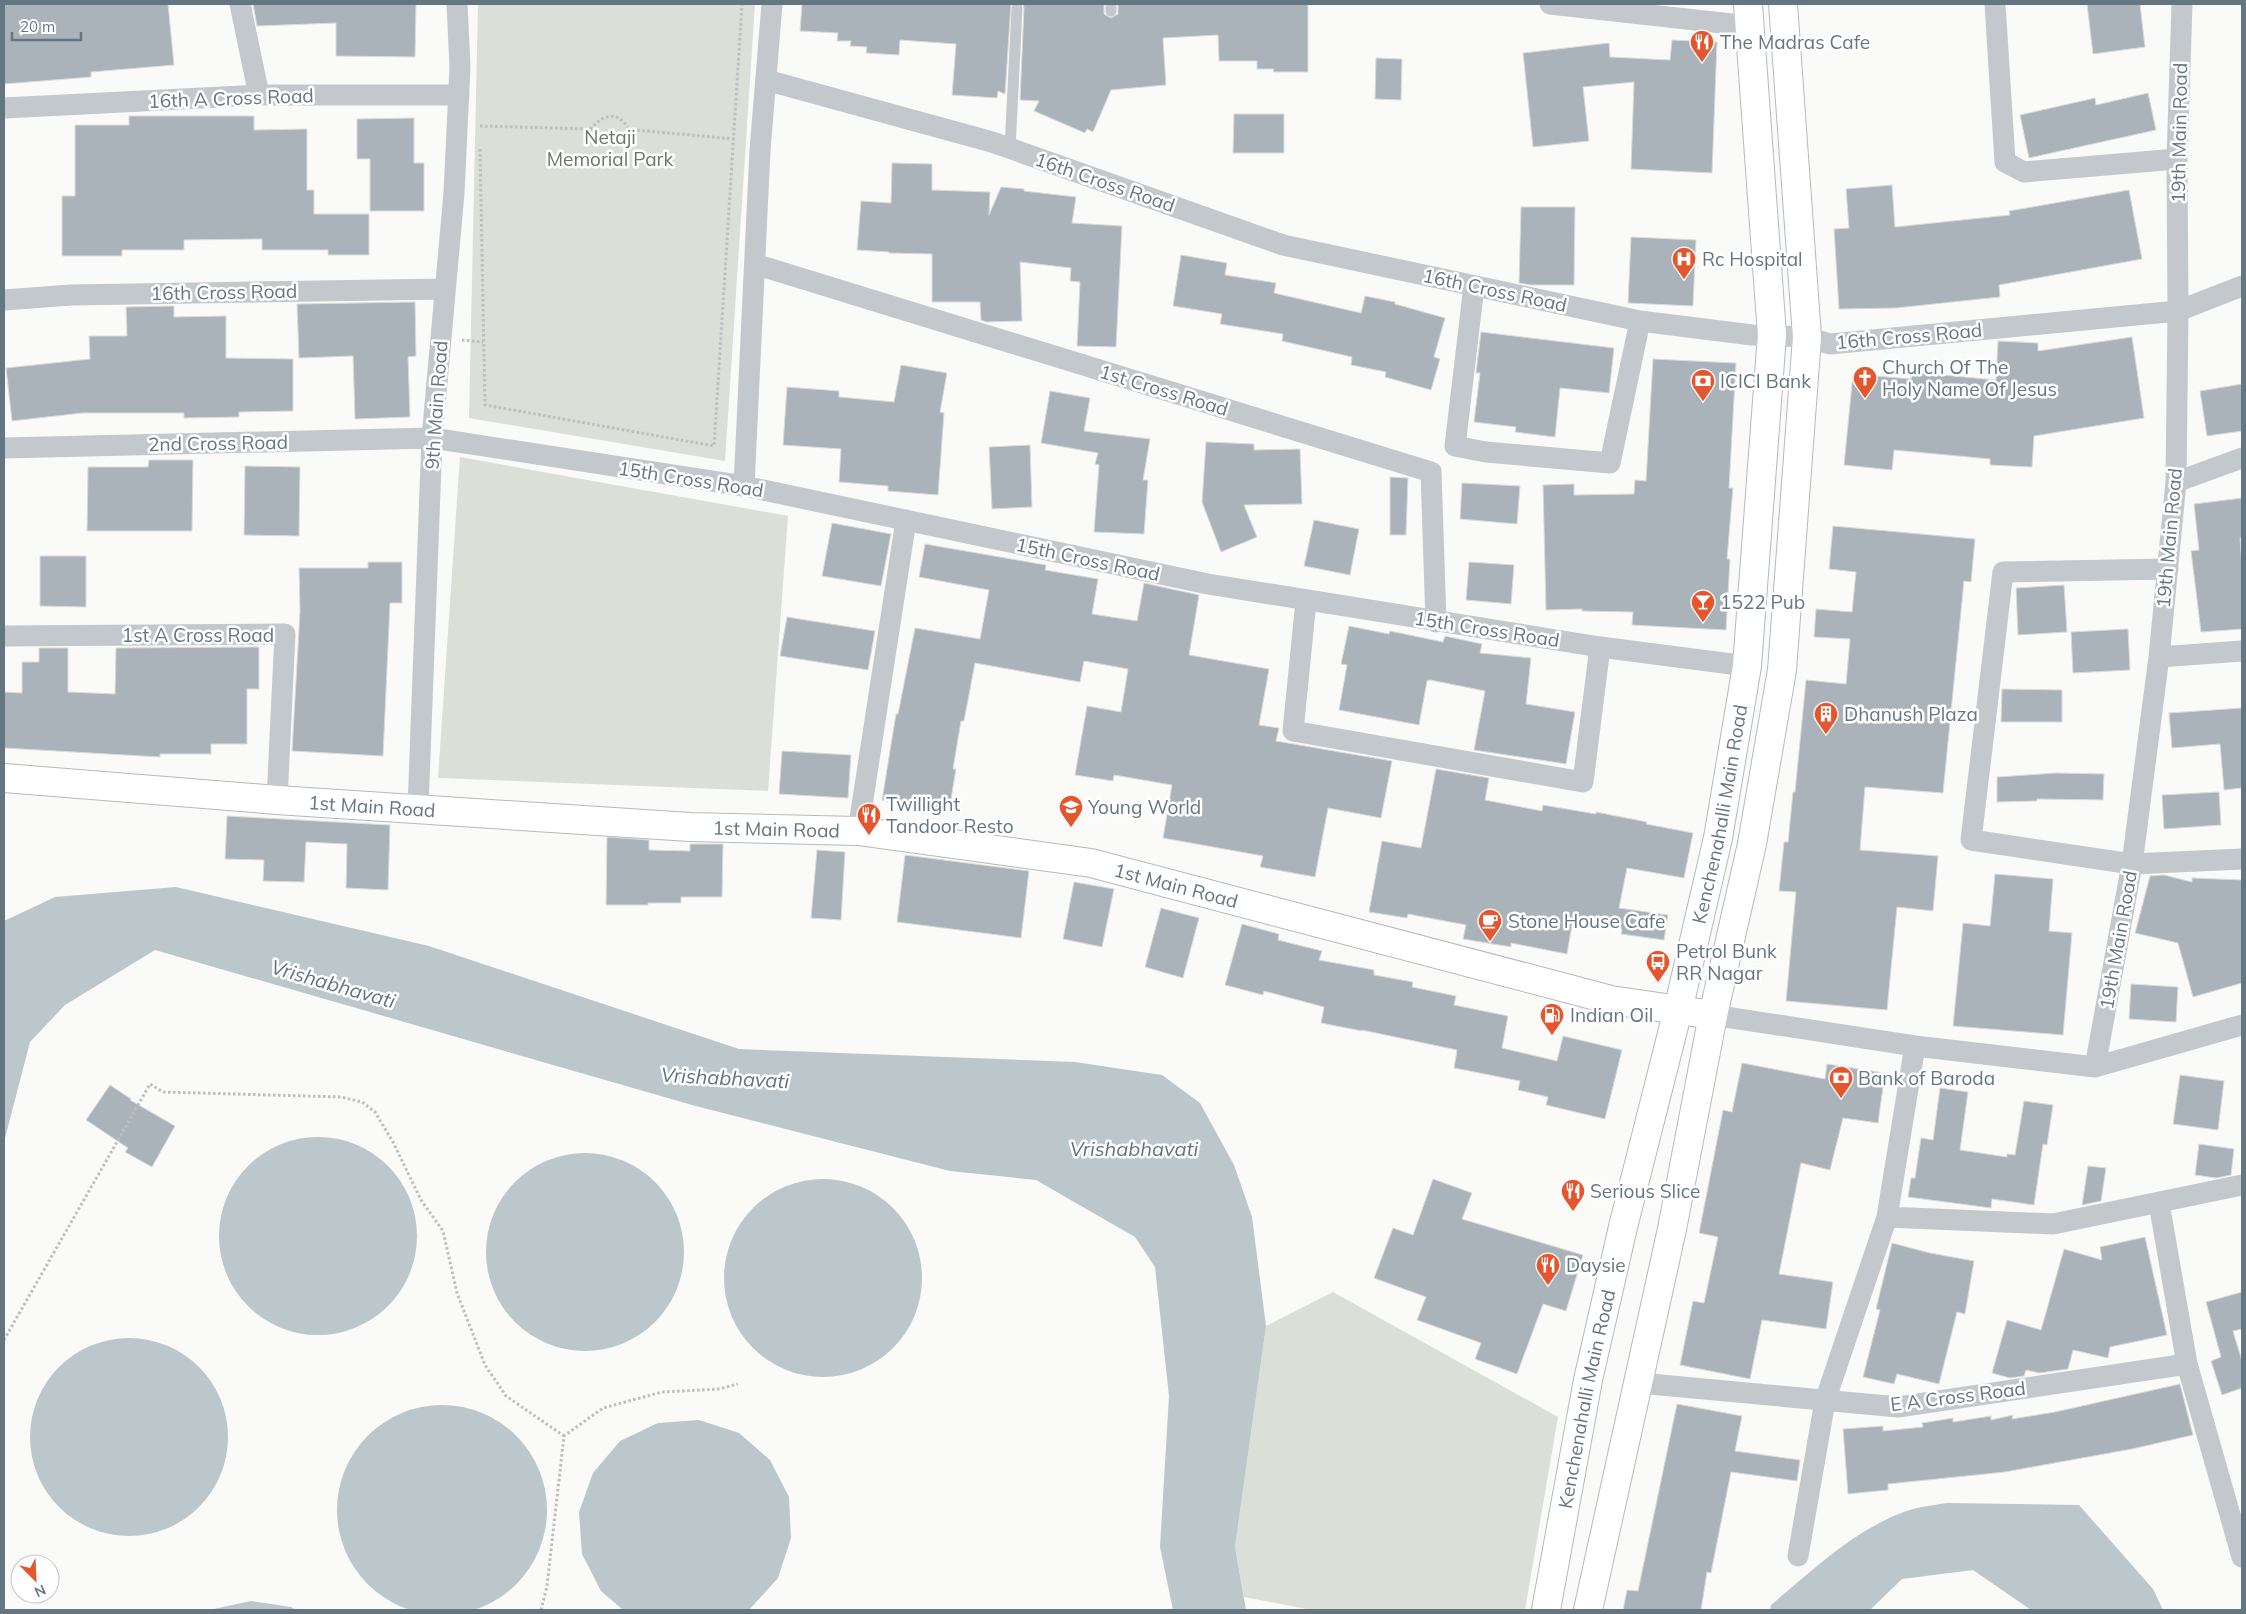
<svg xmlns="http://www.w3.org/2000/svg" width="2246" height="1614" font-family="Mulish,sans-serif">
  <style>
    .green { fill: #dadfd7 }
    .water { fill: #bbc7cb }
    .building { fill: #aab3b9; stroke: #dcdcda }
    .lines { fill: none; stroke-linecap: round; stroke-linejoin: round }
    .secondary-casing { stroke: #b3babf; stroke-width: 30 }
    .path { stroke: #bbbfc2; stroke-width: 3; stroke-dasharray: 2.5 2.5; stroke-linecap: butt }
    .lane { stroke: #c3c8cc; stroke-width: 11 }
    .street { stroke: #c3c8cc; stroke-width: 21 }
    .secondary { stroke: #fff; stroke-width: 28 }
    .labels { text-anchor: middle; stroke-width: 5; stroke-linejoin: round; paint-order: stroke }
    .poi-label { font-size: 19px; fill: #657683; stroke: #fff; text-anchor: start }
    .street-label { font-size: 19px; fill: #657683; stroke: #fff }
    .park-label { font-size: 19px; fill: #687a64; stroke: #fff }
    .water-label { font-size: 20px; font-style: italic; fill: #60757c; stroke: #fff }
  </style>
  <rect width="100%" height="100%" fill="#fafaf8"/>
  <path class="green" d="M478 4H755L725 461 469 418Z
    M460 457 788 516 768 791 438 778Z
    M1333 1292 1558 1417 1525 1610H1312L1244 1597 1235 1547 1266 1326Z"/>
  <path class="water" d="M176 887 429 946 739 1049 1075 1062 1162 1075 1200 1103 1234 1165 1252 1217 1266 1326 1235 1547 1246 1610H1173L1160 1547 1169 1396 1155 1267 1135 1237 1036 1180 950 1171 692 1105 155 950 65 1005 30 1042 4 1142V921L55 897Z
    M219 1236a99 99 0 1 1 198 0a99 99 0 1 1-198 0Z
    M486 1252a99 99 0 1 1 198 0a99 99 0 1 1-198 0Z
    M724 1278a99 99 0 1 1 198 0a99 99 0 1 1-198 0Z
    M30 1437a99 99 0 1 1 198 0a99 99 0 1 1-198 0Z
    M337 1510a105 105 0 1 1 210 0a105 105 0 1 1-210 0Z
    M699 1420 739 1433 770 1460 789 1497 791 1538 778 1578 749 1610H623L601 1591 582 1554 579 1512 593 1473 620 1441 658 1423Z
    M1947 1503 2079 1505 2153 1589 2163 1610H2031L1973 1570 1902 1579 1870 1610H1770L1771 1605C1813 1570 1859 1525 1913 1509 1924 1506 1936 1505 1947 1503Z
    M251 1601 291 1607 296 1610H209Z"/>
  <path class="building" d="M4 4H168L174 65 91 72V77L4 84Z
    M253 4H416L415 57 336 56V23L257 26Z
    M802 4H1011L1005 94 998 91 997 98 952 95 956 44 900 40 899 55 866 53 867 47 850 46 851 41H837L838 33 800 31Z
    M1023 4H1104V14L1111 18 1118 14V4H1308V72H1273L1274 69H1257V61H1219L1218 35 1163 38 1166 85 1111 90 1093 132 1087 129 1085 133 1034 111 1039 101 1020 100 1024 8Z
    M2087 4H2140L2145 47 2093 54Z
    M1672 40 1717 42 1712 173 1631 169 1634 82 1583 87 1589 141 1533 147 1523 53 1609 43 1610 57 1670 60Z
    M1376 58 1402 59 1401 100 1375 99Z
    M2148 93 2156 130 2029 158 2020 115 2095 98 2096 105Z
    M1234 114H1284V153H1233Z
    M129 116H254V130L307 129V190H314V214H369V255H328V250H262V239L184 240V250H122V256H62V196H75V125H129Z
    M414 118V163H424V211H370V159H357V119Z
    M892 163 932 164V190L990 192 989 215 1001 187 1024 189V191L1076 197 1072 223 1122 226 1116 347 1077 346 1080 282 1070 281 1071 268 1020 262 1022 321 986 322 981 320 980 302H932V254L889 253V252L857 250 861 201 891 203Z
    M1892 185 1895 227 2010 215 2009 211 2129 190 2142 259 1999 285 2000 297 1896 308 1839 309 1834 229 1849 228 1846 189Z
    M1521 207H1575L1574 285H1531L1519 283Z
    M1631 237 1696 240 1693 306 1628 303Z
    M1181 255 1227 263 1225 275 1276 283 1274 293 1361 313 1365 296 1395 302V304L1445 318 1434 357 1440 359 1431 390 1385 377 1386 372 1351 365 1352 357 1282 341 1283 334 1220 324 1222 314 1173 306Z
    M415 302 416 356 408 357 410 417 355 419 353 356 299 358 297 304Z
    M174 306V317L226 316V358L293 359V411L239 412V417L184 418V413H82L12 421 6 368 90 359 89 336H127L126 307Z
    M1481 332 1614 348 1609 393 1560 388 1555 437 1515 432 1516 427 1474 422 1480 373H1476Z
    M2132 337 2144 418 2034 436 2032 467 1990 465V459L1894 450 1892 470 1844 465 1853 374 1911 379 1912 372 1996 380 1998 341 2038 343V351Z
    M1653 359 1736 363 1729 488H1733L1727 559H1730L1726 630 1632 625 1633 612 1582 611V609L1546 610 1543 485 1574 484V495L1634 494 1635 480 1646 481Z
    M901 365 947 373 940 412 944 413 938 495 888 491V486L839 482 841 449 783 445 787 387 839 391V397L894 402Z
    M2242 384V431L2207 436 2200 391Z
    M1050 391 1090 398 1084 431 1150 439 1143 480H1148L1144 534 1094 532 1099 465 1095 464 1098 453 1041 443Z
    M1206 442 1254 444V450L1300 449 1302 504 1244 505 1257 537 1221 552 1202 502Z
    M1030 445 1032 507 992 509 989 447Z
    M149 460H193L192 531H87L88 467H148Z
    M245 466 300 467 299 536 244 535Z
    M1390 477 1408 478 1406 535H1390Z
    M1462 483 1520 486 1517 524 1460 519Z
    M2242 498V538H2240L2242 567V629L2201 632 2191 551 2199 550 2194 504Z
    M1314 520 1359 529 1350 575 1304 566Z
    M832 523 891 534 881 586 822 576Z
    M1833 526 1975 539 1971 582 1964 581 1943 793 1865 787 1860 850 1938 856 1933 911 1897 907 1887 1010 1786 1001 1796 892 1779 891 1784 842H1788L1793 792H1795L1806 680 1846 684 1850 639 1814 637 1816 609 1852 612 1856 572 1829 569Z
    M925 544 1046 565 1045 570 1098 579 1092 614 1137 621 1144 583 1199 595 1189 655 1269 669 1259 725 1279 728 1276 741 1392 761 1381 818 1328 808 1315 877 1260 867 1263 856 1163 838 1172 785 1114 775 1113 781 1075 775 1087 706 1121 712 1128 669 1084 661 1080 682 975 663 964 721H961L953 769H956L949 811 882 800 896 714H898L915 628 980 639 989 590 919 577Z
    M40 556H86V607L40 606Z
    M368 562H402V603H390L383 756 292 751 300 611 299 568H368Z
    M1469 562 1514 565 1511 604 1466 600Z
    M2064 585 2067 632 2018 635 2016 588Z
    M787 617 875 631 868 670 780 656Z
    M1349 626 1389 634 1390 631 1443 642 1445 636 1482 644 1480 653 1531 658 1526 704 1575 712 1566 764 1474 750 1485 691 1430 680 1427 681 1419 725 1339 710 1347 665 1341 664Z
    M2128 629 2130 670 2073 673 2071 632Z
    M259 647V689H247V744H211V754H160V757L4 748V692L22 693V662H39V648H68V692L115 694 116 648Z
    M2002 689 2062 690V722H2001Z
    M2242 708V788L2224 790 2220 744 2172 748 2169 713Z
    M782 751 851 755 848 798 779 794Z
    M1436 769 1489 778 1485 800 1542 811 1543 805 1596 814V812L1647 822 1646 824 1693 833 1684 878 1627 868 1619 908 1668 915 1664 940 1621 934 1622 929 1573 919 1567 954 1511 943V947L1463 939 1466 925 1408 914 1407 918 1369 912 1382 841 1421 848Z
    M2056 773 2104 774 2103 800 2037 799V801L1997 802V777Z
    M2219 792 2221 825 2164 829 2162 795Z
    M227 816 390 825 388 890 346 888 347 844 306 842 304 882 263 881 264 860 225 859Z
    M607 837 649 840V850L690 851V844H723L722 897H681V903H648V905H606Z
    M817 850 845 852 841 920 811 918Z
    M905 855 1029 871 1021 938 897 922Z
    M1995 874 2053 879 2049 931 2072 933 2063 1035 1953 1026 1963 923 1990 926Z
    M2164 875 2192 882V878L2242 880V983L2193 997 2178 943 2135 933 2150 876Z
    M1074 882 1114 889 1102 947 1063 939Z
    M1161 908 1199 918 1183 978 1145 967Z
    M1242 924 1279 934 1278 940 1322 951 1319 960 1374 970V975L1413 982 1412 987 1456 996 1454 1005 1508 1016 1502 1048 1557 1061 1563 1036 1622 1050 1605 1119 1546 1105 1548 1097 1518 1090 1520 1081 1454 1068 1457 1050 1362 1030V1031L1321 1023 1324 1007 1264 991 1263 995 1225 985Z
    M2131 984 2178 987 2176 1022 2129 1019Z
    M1742 1063 1825 1079 1827 1064 1885 1073 1878 1123 1843 1118 1830 1170 1801 1163 1779 1274 1833 1282 1826 1329 1762 1320 1750 1379 1680 1365 1693 1301 1704 1303 1718 1237 1699 1233 1723 1110 1732 1112Z
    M2180 1075 2224 1081 2218 1130 2173 1124Z
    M110 1085 131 1099 130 1100 175 1126 152 1167 125 1152 128 1148 86 1120Z
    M1940 1088 1968 1092 1960 1150 2007 1157V1154L2015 1155 2024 1101 2053 1105 2047 1145 2043 1144 2034 1205 1992 1199 1991 1208 1908 1197 1911 1178H1915L1921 1138 1933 1140Z
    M2199 1144 2234 1149 2231 1175 2216 1178 2195 1175Z
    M2088 1166 2106 1168 2101 1201 2082 1205Z
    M1433 1179 1472 1193 1462 1219 1583 1255 1566 1311 1543 1304 1517 1374 1475 1359 1481 1343 1417 1320 1426 1297 1374 1278 1393 1228 1413 1235Z
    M2145 1237 2167 1335 2110 1347 2108 1358 2073 1350 2068 1369 2039 1373 2026 1370 2024 1376 2010 1378 1992 1373 2007 1320 2041 1330 2064 1249 2102 1260 2100 1247Z
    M1892 1243 1930 1253 1974 1261 1965 1314 1957 1312 1939 1384 1897 1374 1894 1384 1863 1377 1880 1310 1876 1309Z
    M2242 1292V1329L2233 1331 2242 1361V1388L2222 1395 2211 1361 2221 1357 2206 1302Z
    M2180 1384 2193 1435 2132 1449 2005 1472 1888 1484V1490L1848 1494 1843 1429 1883 1426V1431L1923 1427 1922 1423 1953 1418V1422L1991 1416V1420L2013 1415 2012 1419 2055 1412Z
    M1677 1404 1742 1416 1735 1451 1800 1460 1797 1481 1731 1472 1711 1573 1707 1572 1701 1610H1623L1627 1590 1638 1591Z"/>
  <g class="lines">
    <defs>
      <g id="secondary">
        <path id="s1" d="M4 778 277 800 690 827 858 831 1091 863 1611 1000 1713 1015"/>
        <path id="s2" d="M1546 1610 1588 1380 1623 1227 1678 1010 1718 838 1747 666 1772 335 1748 4"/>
        <path d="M1588 1610 1672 1229 1713 1015 1752 844 1782 670 1807 337 1783 4"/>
      </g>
    </defs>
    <use href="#secondary" class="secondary-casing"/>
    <path class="path" d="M480 126 590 129C601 144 621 154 629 130H635L734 139
      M590 129C603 115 618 109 629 130
      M480 149 485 405 714 446 742 4
      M462 340 483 342
      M4 1340 150 1084 163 1092 341 1097 362 1102 375 1112 393 1142 421 1200 443 1231 457 1293 485 1365 506 1396 564 1436
      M541 1610 547 1586 564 1436 603 1408 662 1392 719 1389 738 1384"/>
    <path class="lane" d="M1111 11V4
      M1010 149 1017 8"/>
    <path class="street" d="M240 4 259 95
      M1550 4 1750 26
      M1995 4 2005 162 2024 172 2177 159
      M766 80 992 142 1283 245 1640 321 1752 335 1807 337 1830 344 2178 311 2242 286
      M4 108 259 95H459
      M755 264 1431 472 1436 622
      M1474 286 1455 446 1486 452 1610 463 1640 321
      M4 300 71 295 445 289
      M4 448 432 438 744 486 1208 584 1600 647 1747 666
      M2176 482 2242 458
      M744 486 760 150 772 4
      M2168 569 2003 572 1971 840 2132 864 2242 859
      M1306 601 1293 731 1583 782 1600 647
      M4 636 285 634 277 800
      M2159 657 2242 651
      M418 808 432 438 454 193 460 67 457 4
      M858 831 906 520
      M1713 1015 1915 1046 2095 1067 2242 1025
      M1915 1046 1887 1217 2053 1224 2242 1185
      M2095 1067 2132 864 2159 657 2176 482 2178 311 2177 159 2182 4
      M2159 1203 2187 1364 2242 1557
      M1639 1383 1898 1407 2187 1364
      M1798 1556 1825 1401 1887 1217"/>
    <use href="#secondary" class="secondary"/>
  </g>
  <defs>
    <symbol id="restaurant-pin" viewBox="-11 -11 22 30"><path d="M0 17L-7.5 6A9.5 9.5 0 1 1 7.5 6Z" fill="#e4572e" stroke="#fff"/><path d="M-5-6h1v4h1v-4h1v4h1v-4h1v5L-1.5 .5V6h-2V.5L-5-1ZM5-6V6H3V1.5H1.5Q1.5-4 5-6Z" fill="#fff"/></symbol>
    <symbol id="hospital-pin" viewBox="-11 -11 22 30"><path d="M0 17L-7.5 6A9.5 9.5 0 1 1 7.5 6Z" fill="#e4572e" stroke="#fff"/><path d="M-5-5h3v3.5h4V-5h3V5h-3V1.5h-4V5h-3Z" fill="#fff"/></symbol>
    <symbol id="church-pin" viewBox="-11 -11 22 30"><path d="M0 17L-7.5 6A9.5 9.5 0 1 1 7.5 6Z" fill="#e4572e" stroke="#fff"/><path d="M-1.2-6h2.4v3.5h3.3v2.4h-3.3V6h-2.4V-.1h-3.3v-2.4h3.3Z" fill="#fff"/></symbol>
    <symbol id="bank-pin" viewBox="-11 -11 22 30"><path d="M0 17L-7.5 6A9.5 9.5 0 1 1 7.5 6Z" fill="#e4572e" stroke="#fff"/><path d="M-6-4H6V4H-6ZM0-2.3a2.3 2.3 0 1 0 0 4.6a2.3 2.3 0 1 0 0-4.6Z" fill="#fff"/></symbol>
    <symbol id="bar-pin" viewBox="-11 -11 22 30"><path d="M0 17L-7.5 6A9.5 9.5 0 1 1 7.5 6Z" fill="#e4572e" stroke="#fff"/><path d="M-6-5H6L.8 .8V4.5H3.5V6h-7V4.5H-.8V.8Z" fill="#fff"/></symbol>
    <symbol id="building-pin" viewBox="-11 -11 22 30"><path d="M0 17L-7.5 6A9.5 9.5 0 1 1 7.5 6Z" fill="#e4572e" stroke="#fff"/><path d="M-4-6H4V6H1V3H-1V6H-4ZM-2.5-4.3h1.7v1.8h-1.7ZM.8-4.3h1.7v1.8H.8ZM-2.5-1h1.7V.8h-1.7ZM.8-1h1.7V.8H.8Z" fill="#fff"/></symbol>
    <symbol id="school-pin" viewBox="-11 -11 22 30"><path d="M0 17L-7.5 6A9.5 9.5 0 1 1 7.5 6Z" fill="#e4572e" stroke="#fff"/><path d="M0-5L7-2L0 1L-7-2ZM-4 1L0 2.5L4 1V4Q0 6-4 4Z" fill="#fff"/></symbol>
    <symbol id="cafe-pin" viewBox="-11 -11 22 30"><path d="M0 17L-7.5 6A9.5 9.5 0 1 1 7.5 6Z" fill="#e4572e" stroke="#fff"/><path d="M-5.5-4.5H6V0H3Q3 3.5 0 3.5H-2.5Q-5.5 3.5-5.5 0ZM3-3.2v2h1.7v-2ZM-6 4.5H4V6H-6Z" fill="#fff"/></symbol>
    <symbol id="bus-pin" viewBox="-11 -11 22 30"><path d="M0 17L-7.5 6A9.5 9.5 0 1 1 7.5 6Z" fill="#e4572e" stroke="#fff"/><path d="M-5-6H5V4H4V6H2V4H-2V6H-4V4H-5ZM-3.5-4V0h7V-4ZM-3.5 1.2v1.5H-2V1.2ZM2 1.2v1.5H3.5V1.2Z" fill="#fff"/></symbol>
    <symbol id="fuel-pin" viewBox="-11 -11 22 30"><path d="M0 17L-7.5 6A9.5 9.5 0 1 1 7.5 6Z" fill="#e4572e" stroke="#fff"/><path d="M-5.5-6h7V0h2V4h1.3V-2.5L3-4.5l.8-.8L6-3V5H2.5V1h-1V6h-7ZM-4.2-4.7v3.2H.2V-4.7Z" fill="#fff"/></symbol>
  </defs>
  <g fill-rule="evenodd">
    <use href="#restaurant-pin" x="1688" y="28" width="28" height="38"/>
    <use href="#hospital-pin" x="1670" y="245" width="28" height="38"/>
    <use href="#church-pin" x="1851" y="364" width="28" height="38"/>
    <use href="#bank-pin" x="1689" y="367" width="28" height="38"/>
    <use href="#bar-pin" x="1689" y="588" width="28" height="38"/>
    <use href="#building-pin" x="1812" y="700" width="28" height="38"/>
    <use href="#school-pin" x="1057" y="793" width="28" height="38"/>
    <use href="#restaurant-pin" x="855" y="801" width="28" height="38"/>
    <use href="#cafe-pin" x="1476" y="907" width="28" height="38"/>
    <use href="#bus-pin" x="1644" y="948" width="28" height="38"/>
    <use href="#fuel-pin" x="1538" y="1001" width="28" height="38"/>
    <use href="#bank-pin" x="1827" y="1064" width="28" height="38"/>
    <use href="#restaurant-pin" x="1559" y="1177" width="28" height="38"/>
    <use href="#restaurant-pin" x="1534" y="1251" width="28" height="38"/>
  </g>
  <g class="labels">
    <g class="poi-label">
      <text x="1720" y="49">The Madras Cafe</text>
      <text x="1702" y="266">Rc Hospital</text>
      <text x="1882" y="374">Church Of The<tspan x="1882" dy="22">Holy Name Of Jesus</tspan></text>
      <text x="1720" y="388">ICICI Bank</text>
      <text x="1720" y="609">1522 Pub</text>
      <text x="1844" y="721">Dhanush Plaza</text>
      <text x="886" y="811">Twillight<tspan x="886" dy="22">Tandoor Resto</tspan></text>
      <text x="1088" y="814">Young World</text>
      <text x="1508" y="928">Stone House Cafe</text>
      <text x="1676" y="958">Petrol Bunk<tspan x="1676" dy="22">RR Nagar</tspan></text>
      <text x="1570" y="1022">Indian Oil</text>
      <text x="1858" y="1085">Bank of Baroda</text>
      <text x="1590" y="1198">Serious Slice</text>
      <text x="1566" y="1272">Daysie</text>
    </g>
    <g class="street-label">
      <text transform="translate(231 98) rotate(-2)" y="7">16th A Cross Road</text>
      <text transform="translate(2179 133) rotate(-89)" y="7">19th Main Road</text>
      <text transform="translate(1105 182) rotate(19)" y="7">16th Cross Road</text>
      <text transform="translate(1495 290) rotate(12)" y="7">16th Cross Road</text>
      <text transform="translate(224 292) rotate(-1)" y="7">16th Cross Road</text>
      <text transform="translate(1909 336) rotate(-5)" y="7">16th Cross Road</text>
      <text transform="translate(1164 390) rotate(17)" y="7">1st Cross Road</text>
      <text transform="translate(436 405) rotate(-86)" y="7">9th Main Road</text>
      <text transform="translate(218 443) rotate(-1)" y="7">2nd Cross Road</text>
      <text transform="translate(691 479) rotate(9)" y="7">15th Cross Road</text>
      <text transform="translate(2169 538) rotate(-85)" y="7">19th Main Road</text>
      <text transform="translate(1088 559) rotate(12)" y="7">15th Cross Road</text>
      <text transform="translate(1487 629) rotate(9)" y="7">15th Cross Road</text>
      <text x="198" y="642">1st A Cross Road</text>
      <text dy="7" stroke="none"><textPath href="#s1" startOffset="369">1st Main Road</textPath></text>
      <text dy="7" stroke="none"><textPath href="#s2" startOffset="815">Kenchenahalli Main Road</textPath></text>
      <text dy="7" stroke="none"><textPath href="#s1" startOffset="774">1st Main Road</textPath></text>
      <text dy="7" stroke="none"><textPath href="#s1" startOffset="1179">1st Main Road</textPath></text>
      <text transform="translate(2118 940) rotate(-80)" y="7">19th Main Road</text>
      <text transform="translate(1958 1396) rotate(-7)" y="7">E A Cross Road</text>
      <text dy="7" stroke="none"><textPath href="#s2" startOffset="215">Kenchenahalli Main Road</textPath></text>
    </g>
    <g class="park-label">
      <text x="610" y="144">Netaji<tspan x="610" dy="22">Memorial Park</tspan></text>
    </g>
    <g class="water-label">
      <text transform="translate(333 984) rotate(16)" y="7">Vrishabhavati</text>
      <text transform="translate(725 1078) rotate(3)" y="7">Vrishabhavati</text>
      <text x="1134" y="1156">Vrishabhavati</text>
    </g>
  </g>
  <rect width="2246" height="1614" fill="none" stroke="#657683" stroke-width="10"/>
  <g transform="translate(35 1579) rotate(156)"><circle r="24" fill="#ffffff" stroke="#c1c8cd"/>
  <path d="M0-4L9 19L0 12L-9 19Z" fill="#e4572e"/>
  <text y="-8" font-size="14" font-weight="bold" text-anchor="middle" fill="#657683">N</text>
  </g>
  <path d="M12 32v8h69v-8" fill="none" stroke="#657683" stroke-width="2.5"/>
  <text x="20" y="32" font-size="15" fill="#657683" stroke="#ffffff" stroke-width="4" paint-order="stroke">20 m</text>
</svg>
